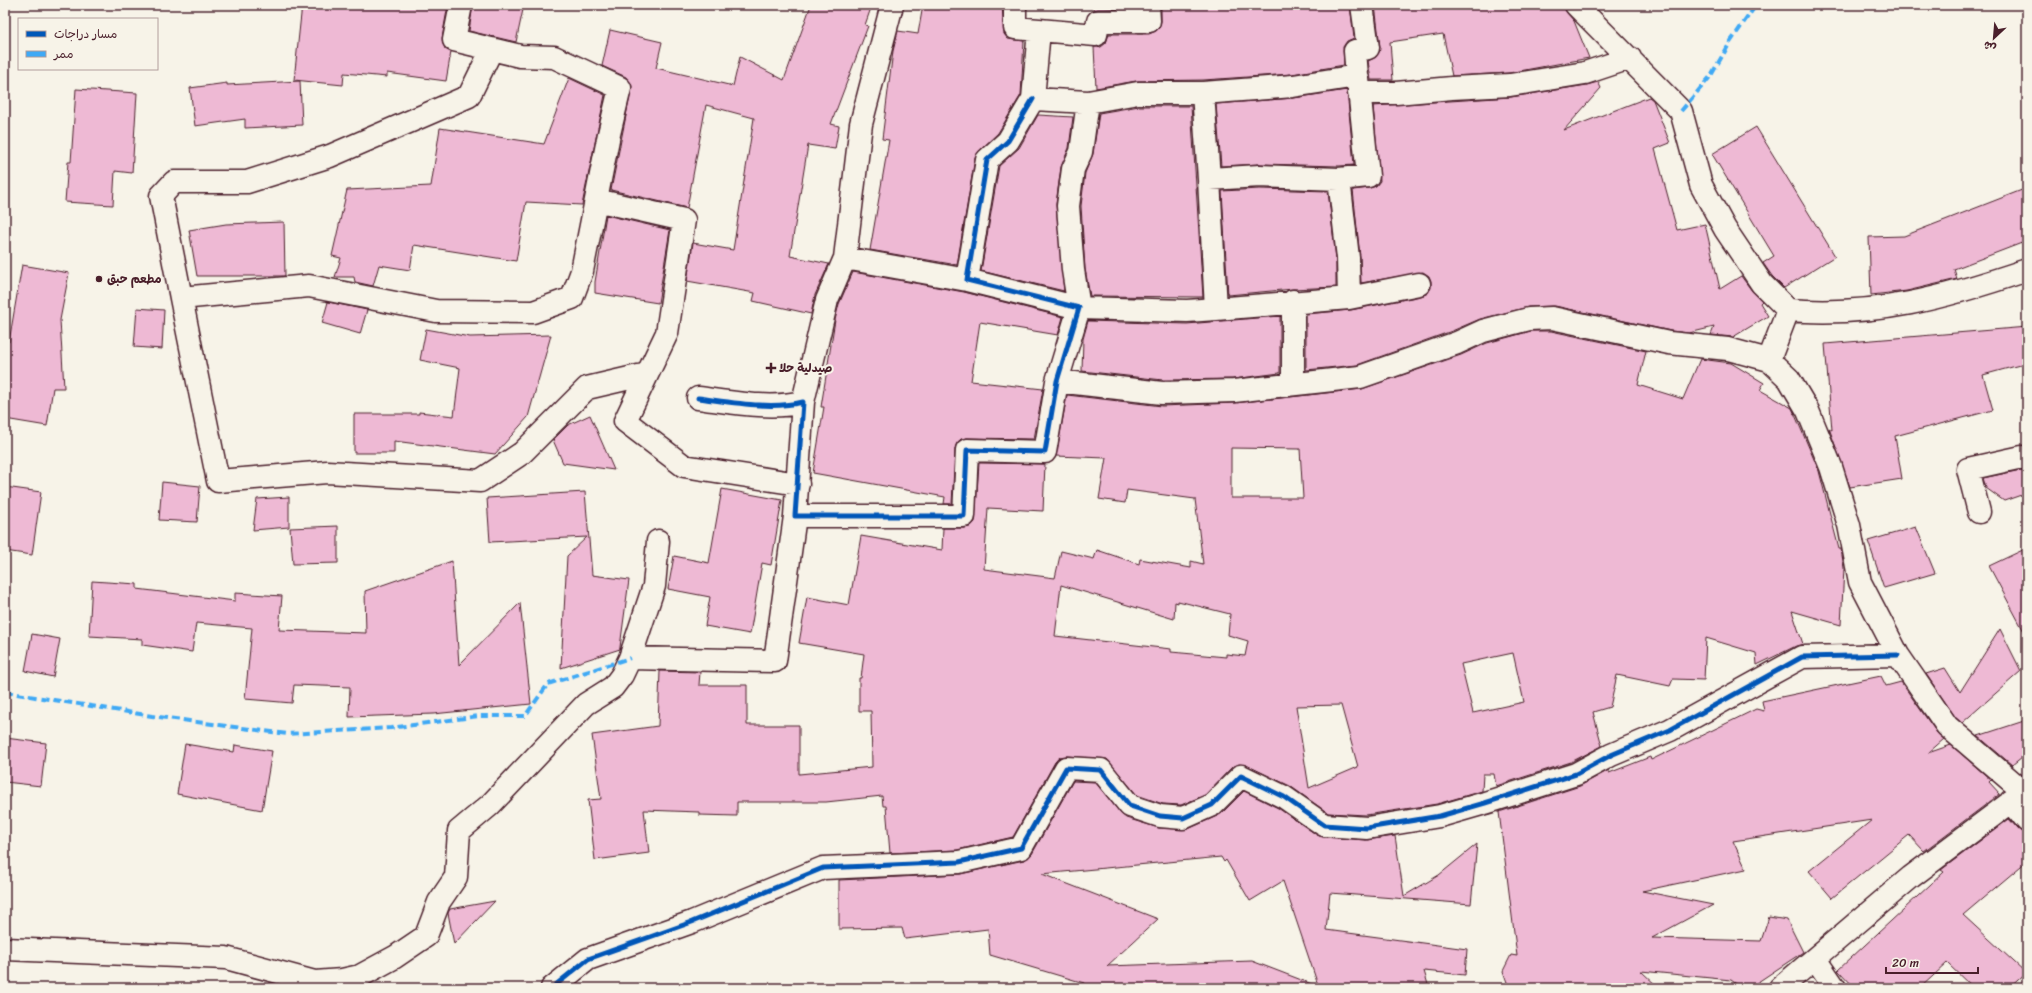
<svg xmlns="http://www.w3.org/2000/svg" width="2032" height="993" font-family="Sriracha,'Playpen Sans Arabic',sans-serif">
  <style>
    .building { fill: #eeb9d4; stroke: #4a1f2b; fill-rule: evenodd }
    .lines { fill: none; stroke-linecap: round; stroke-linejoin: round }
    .minor-casing { stroke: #4a1f2b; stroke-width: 25 }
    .minor { stroke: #f7f3e8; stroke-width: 22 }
    .quiet { stroke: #3fa9f5; stroke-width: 4; stroke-dasharray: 8 4; stroke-linecap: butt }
    .cycleway-casing { stroke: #f7f3e8; stroke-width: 8 }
    .cycleway { stroke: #0057b8; stroke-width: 5 }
    .poi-dot { fill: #4a1f2b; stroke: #f7f3e8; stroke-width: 1.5 }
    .labels { text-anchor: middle; stroke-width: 4; stroke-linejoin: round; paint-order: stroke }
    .poi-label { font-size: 12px; font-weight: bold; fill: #4a1f2b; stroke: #f7f3e8; text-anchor: start }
  </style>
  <rect width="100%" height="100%" fill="#f7f3e8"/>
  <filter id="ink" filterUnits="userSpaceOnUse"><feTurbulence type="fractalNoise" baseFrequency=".025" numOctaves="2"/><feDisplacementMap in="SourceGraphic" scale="8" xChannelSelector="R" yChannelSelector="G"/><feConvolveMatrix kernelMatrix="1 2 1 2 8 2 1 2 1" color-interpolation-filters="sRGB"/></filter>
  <g filter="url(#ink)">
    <path class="building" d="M302 5H448L442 38 445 49 451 52 446 81 387 73V77L344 73 343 85 294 80Z
      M473 5H524L516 42 469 31Z
      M811 5H872L865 25 868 26 831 124 839 126 835 149 808 145 790 256 829 264 815 295 811 314 753 301 755 293 687 281 693 243 733 250 754 118 706 105 687 208 611 190 632 86 626 77 602 66 610 30 662 42 656 68 733 86 740 57 784 80Z
      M923 5H1002L1004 34 1008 39 1024 41 1021 95 998 133 979 151 975 158 957 265 870 250 889 140 882 139 893 51 898 31 918 34Z
      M1093 5H1136V8L1093 10Z
      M1161 5H1350L1354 38 1347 41 1343 47 1344 65 1292 74 1203 80 1136 81 1096 88 1094 47H1101L1106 43 1109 34H1149L1156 31 1160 27 1161 21Z
      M1375 5H1564L1567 13 1574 21 1589 58 1509 73 1452 76 1443 34 1390 42 1393 80H1371L1368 61 1376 57 1380 47Z
      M569 78 605 95 582 205 526 202 516 261 414 245 410 270 379 265 373 286 355 282 354 277H335L341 258 332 256 347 190 431 186 440 128 544 144Z
      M300 81 302 125 245 128V119L195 126 190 88 227 83V85Z
      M1598 82 1601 88 1564 130 1649 97 1653 100 1670 143 1655 149 1677 230 1705 224 1720 289 1741 276 1752 291 1762 301 1760 303 1768 316 1733 337 1711 335 1714 327 1689 333 1671 331 1555 306 1528 307 1480 319 1452 331 1357 365 1306 370V314L1351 310 1421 296 1428 293 1431 288V281L1429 276 1423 272 1361 283 1360 257 1353 190 1370 188 1376 186 1380 181 1373 106 1511 97 1587 85Z
      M76 89 137 93 132 173 115 171 113 205 65 202 68 162H71Z
      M1347 90 1354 165 1339 166 1260 164 1221 166 1216 104 1294 98Z
      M1139 106H1191L1203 297 1090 296 1085 269 1081 206 1085 173 1093 154 1099 113Z
      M1038 115 1073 117 1069 148 1061 167 1056 204 1064 291 981 271 999 166 1019 148Z
      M1756 127 1835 256 1784 288 1772 276 1763 263 1774 256 1712 154Z
      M2027 188V241L1954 269 1957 279 1907 291 1871 295 1869 237 1904 236Z
      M1260 189 1328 191 1336 259V287L1293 289 1228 295 1222 191Z
      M606 215 670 230 658 303 595 293V282Z
      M284 222 285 276H197L189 230 226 224Z
      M22 265 69 273 60 320 64 388H53L47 426 5 419V342H9Z
      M853 272 964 292 1063 317 1058 335 980 322 971 381 1043 389 1034 439 967 438 961 439 957 443 955 449 952 504H944L945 497 813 473 824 407H821L835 320 839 304Z
      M328 302 367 310 360 334 322 323Z
      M137 308 164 310 162 349 134 347Z
      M1280 316V373L1233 379 1163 380 1082 371 1083 339 1088 321 1187 324Z
      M2027 327V363L1983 375 1993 410 1895 436 1902 479 1850 487 1829 428 1832 430 1825 344Z
      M426 329 470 337 551 335 528 417 495 454 394 441V453H354V414H419V412L454 416 460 368 420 360Z
      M1531 331H1551L1646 351 1638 385 1683 399 1700 359 1731 363 1764 383 1760 390 1792 408 1819 471 1839 549H1841L1844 568 1841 625 1792 611 1803 644 1796 646 1757 665 1756 653 1706 638 1704 680 1673 679 1670 686 1617 675 1610 707 1593 712 1602 746 1571 762 1496 786 1494 774H1483L1482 791 1437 804 1366 815 1328 813 1290 786 1246 765 1239 764 1232 767 1205 795 1181 805 1163 804 1137 795 1107 759 1067 756 1060 757 1055 762 1013 837 957 850 890 853 886 806H883L882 796 826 802H737V816L699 815V812L644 810 649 853 595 860 588 800 601 799 592 735 658 726 660 671 700 672 699 685H747V725H799V774L872 767 871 711H859V678H861L864 654 799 643 807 597 849 605 861 536 942 550 943 528H964L970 527 975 522 979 463 1045 464 1043 511 988 508 984 569 1055 578 1061 551 1094 559 1097 550 1139 564 1140 559 1191 568V561L1203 564 1195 499 1127 490 1125 503 1099 499 1106 458 1056 456 1067 395 1162 406 1235 403 1362 389 1461 355 1487 343ZM1231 448 1300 449 1303 498H1231ZM1061 585 1174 619 1175 602 1178 603V601L1230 614 1228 635 1248 641 1245 656 1226 654V657L1171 652V649L1055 636ZM1513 653 1524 702 1473 713 1461 664ZM1341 705 1358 767 1309 788 1296 706Z
      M590 415 614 470 563 463 553 440 568 425Z
      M2021 470 2027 471V493L2004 501 1986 488 1983 478Z
      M162 482 200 486 197 522 159 520Z
      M5 487 41 492 32 555 5 551Z
      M722 489 782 500 771 565 762 563 750 634 705 626 710 597 668 589 674 556 709 563Z
      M585 492 592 575 629 580 620 647V649L561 668 567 556 587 537 490 542 487 498Z
      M289 497V527L253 530 257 499Z
      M338 526V563L293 564 290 528Z
      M1916 527 1935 573 1884 588 1868 541Z
      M2027 548V637L1989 566Z
      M452 561 459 665 520 603 531 704 433 714 349 717 350 687 294 685 292 703 245 699 252 628 196 623 192 652 142 645V639L89 636 92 581 137 584V589L235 601V593L282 596 279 630 366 633 365 591Z
      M2000 629 2021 671 1962 723 1956 718 1926 674 1945 668 1960 692Z
      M32 634 60 639 53 677 25 671Z
      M1881 676 1886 686 1901 682 1937 733 1944 739 1928 753 1951 745 1991 780 1989 782 2000 794 1924 851 1909 835 1832 898 1809 871 1872 820 1733 841 1746 869 1642 891 1713 905 1652 938 1761 941 1769 917 1787 920 1803 952 1749 988H1742L1731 980 1641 971 1659 988H1509L1503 971 1511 955 1517 956 1499 812 1580 786 1609 770V773L1650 757 1651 760 1756 709 1764 711 1762 701Z
      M2027 720V753L2012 765 1978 736Z
      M5 738 46 743 41 786 5 782Z
      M185 744 234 752 235 745 272 751 262 810 177 794Z
      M1073 781 1095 782 1121 814 1126 818 1159 828 1188 829 1221 814 1244 791 1278 808 1317 835 1323 837 1366 840 1395 836 1404 896 1439 875 1477 844 1471 904 1330 893 1326 930 1467 949 1465 975 1424 971 1429 988H1319L1283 881 1250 901 1226 860 1224 862 1221 857 1042 874 1158 919 1107 966 1252 961 1317 986V988H1085L1084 983 990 955 988 929 905 939 902 928 839 929V880L960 874 1024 860 1032 854Z
      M2009 819 2018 829 2027 833V861L1963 915 2026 973 2009 988H1973L1947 963 1920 988H1855L1838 970 1944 872 1941 870Z
      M495 901 454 944 448 913 450 909Z"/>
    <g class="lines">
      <defs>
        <path id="minor" d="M461 5 454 40 520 56 554 57 620 88 609 134 596 200 684 220 667 333 625 421 684 466 798 484
          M892 5 861 124 845 258 967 280
          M1015 5V28L1039 30
          M1148 5 1149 21H1098L1096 35 1039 30 1033 99 1088 102 1138 93H1203L1293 86 1357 76 1355 51 1368 48 1362 5
          M1576 5 1681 111 1701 185 1725 229 1762 284 1788 310C1877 317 1944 298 2027 270
          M492 49 469 96 330 156 247 182H174L161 196 181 298 309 286 436 311 533 312 572 298 582 271 596 200
          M1203 93 1209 179 1260 176 1339 179
          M1359 93H1396L1452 88 1510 85 1585 73 1630 58
          M1088 102 1081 152 1073 169 1068 206 1073 270 1079 308 1187 311 1216 309
          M1209 179 1216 309 1349 298 1419 284
          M181 298 218 481 327 472 480 481 522 453 587 388 647 374
          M1349 298 1348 258 1339 179 1368 176 1358 79
          M1788 310 1769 360 1789 379 1808 411 1831 467 1849 525 1860 582 1898 655 1947 726 2024 792
          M1057 381 1162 393 1234 391 1360 377 1457 343 1483 331 1529 319 1552 318 1669 343 1728 349 1769 360
          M1293 384V301
          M698 398C730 402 771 410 803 402L795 516H964L967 450 1045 452 1057 381 1079 308 967 280 987 160 1008 141 1033 99
          M803 402 827 300 845 258
          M1979 512 1968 469 2022 457 2027 459
          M658 541 654 586 630 658 775 661 795 516
          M2011 801 2027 821
          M5 949 226 958 315 982 342 980 360 976 395 957 426 936 439 902 456 877 459 831 490 805 586 704 613 687 622 675 630 658
          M1815 959 1835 988
          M552 988 588 959 692 922 823 868 959 862 1021 848 1066 768 1101 770 1130 806 1160 816 1183 818 1212 805 1241 776 1284 797 1324 825 1367 828 1440 816 1485 803 1576 774 1611 755 1670 730 1802 657 1898 655
          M1780 988 1911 877 2027 790"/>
      </defs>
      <use href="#minor" class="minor-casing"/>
      <use href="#minor" class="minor"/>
      <path class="quiet" d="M1681 111 1710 77 1731 41 1756 5
        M5 692 152 716 287 734 391 728 479 716H525L548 684 630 658"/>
      <defs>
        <path id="cycleway" d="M698 398C730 402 771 410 803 402L795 516H964L967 450 1045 452 1057 381 1079 308 967 280 987 160 1008 141 1033 99
          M552 988 588 959 692 922 823 868 959 862 1021 848 1066 768 1101 770 1130 806 1160 816 1183 818 1212 805 1241 776 1284 797 1324 825 1367 828 1440 816 1485 803 1576 774 1611 755 1670 730 1802 657 1898 655"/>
      </defs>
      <use href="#cycleway" class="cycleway-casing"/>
      <use href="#cycleway" class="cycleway"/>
    </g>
  </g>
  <g class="poi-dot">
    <circle cx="99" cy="279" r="4"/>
    <path d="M769 362h4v4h4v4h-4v4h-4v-4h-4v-4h4z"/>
  </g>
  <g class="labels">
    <g class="poi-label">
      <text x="107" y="283">مطعم حبق</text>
      <text x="779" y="372">صيدلية حلا</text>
    </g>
  </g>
  <rect width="2032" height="993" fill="none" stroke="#f7f3e8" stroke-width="20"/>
  <rect x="10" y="10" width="2012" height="973" fill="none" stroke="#4a1f2b" stroke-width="1.5" filter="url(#ink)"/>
  <rect x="18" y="18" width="140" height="52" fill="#f7f3e8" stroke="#b29e9c"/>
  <rect x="26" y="31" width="20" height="6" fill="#0057b8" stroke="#b29e9c"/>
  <text x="54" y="38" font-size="12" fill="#4a1f2b">مسار دراجات</text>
  <rect x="26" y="51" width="20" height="6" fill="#3fa9f5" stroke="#b29e9c"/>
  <text x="54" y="58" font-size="12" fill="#4a1f2b">ممر</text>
  <g transform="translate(1994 38) rotate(206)" stroke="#f7f3e8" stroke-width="3" paint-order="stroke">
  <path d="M0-3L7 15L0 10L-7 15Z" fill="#4a1f2b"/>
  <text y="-6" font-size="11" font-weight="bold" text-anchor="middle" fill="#4a1f2b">ش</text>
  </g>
  <path d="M1886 967v6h92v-6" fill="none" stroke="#4a1f2b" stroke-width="2"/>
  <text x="1892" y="967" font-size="12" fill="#4a1f2b" stroke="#f7f3e8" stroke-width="3" paint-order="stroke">20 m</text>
</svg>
